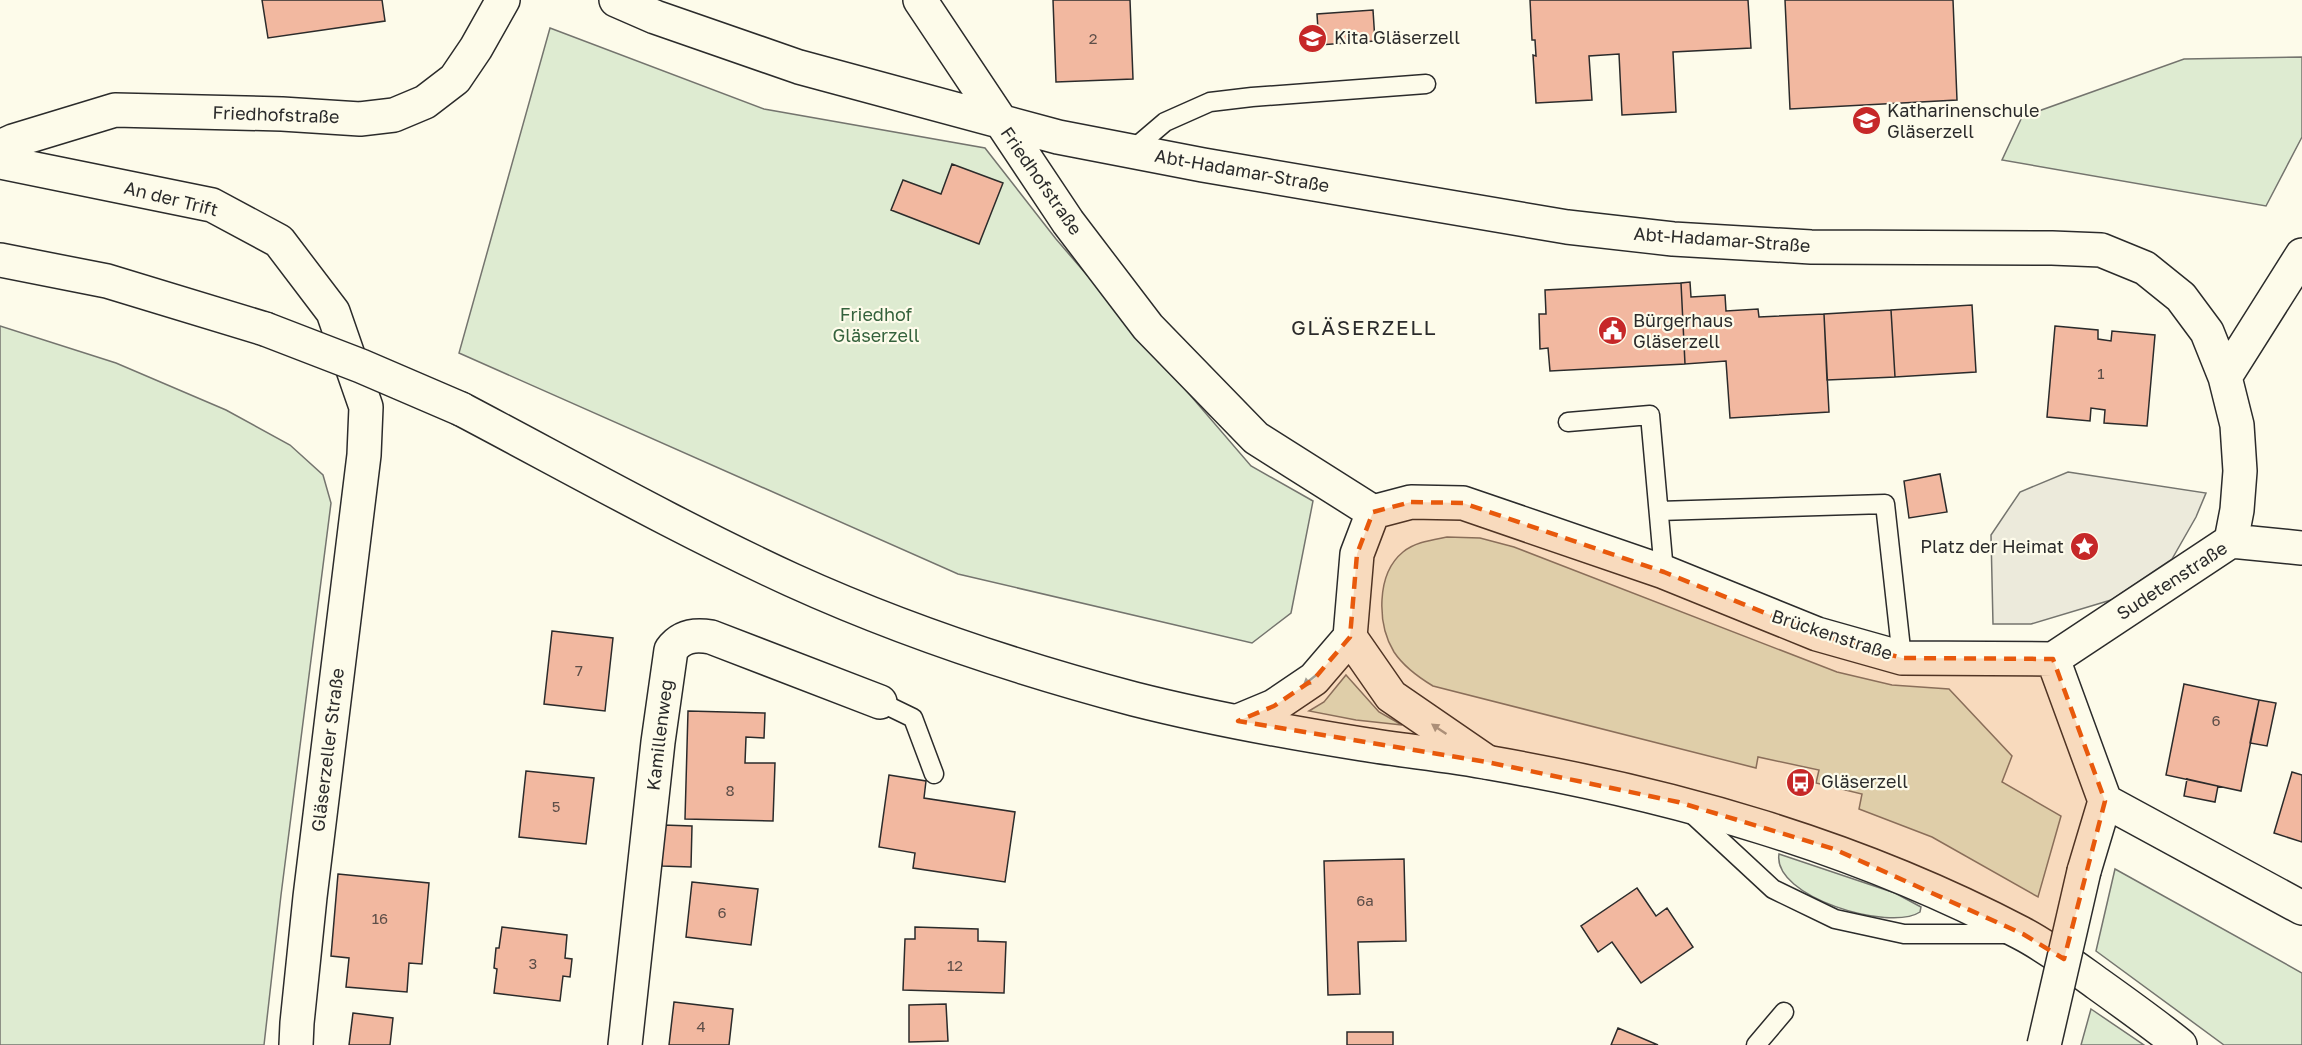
<svg xmlns="http://www.w3.org/2000/svg" width="2302" height="1045" font-family="'Golos Text',sans-serif">
  <style>
    .green { fill: #deebd1; stroke: #74746e; stroke-width: 1.5 }
    .parking { fill: #eceadb; stroke: #74746e; stroke-width: 1.5 }
    .building { fill: #f2b8a0; stroke: #2b2b2b; stroke-width: 1.5 }
    .lines { fill: none; stroke-linecap: round; stroke-linejoin: round }
    .lane-casing { stroke: #2b2b2b; stroke-width: 21 }
    .street-casing { stroke: #2b2b2b; stroke-width: 36 }
    .secondary-casing { stroke: #2b2b2b; stroke-width: 36 }
    .lane { stroke: #fdfbea; stroke-width: 18 }
    .street { stroke: #fdfbea; stroke-width: 33 }
    .secondary { stroke: #fdfbea; stroke-width: 33 }
    .street-bridge-casing { stroke: #2b2b2b; stroke-width: 36; stroke-linecap: butt }
    .secondary-bridge-casing { stroke: #2b2b2b; stroke-width: 36; stroke-linecap: butt }
    .street-bridge { stroke: #fdfbea; stroke-width: 33 }
    .secondary-bridge { stroke: #fdfbea; stroke-width: 33 }
    .oneway { fill: #9e9d94 }
    .marked { fill: #e8590c; fill-opacity: 0.2; stroke: #e8590c; stroke-width: 4.5; stroke-dasharray: 12 8; stroke-linejoin: round }
    .labels { text-anchor: middle; stroke-width: 4.5; stroke-linejoin: round; paint-order: stroke }
    .number-label { font-size: 15px; fill: #5d4e48 }
    .poi-label { font-size: 18px; fill: #2b2b2b; stroke: #fdfbea; text-anchor: start }
    .street-label { font-size: 18px; fill: #2b2b2b; stroke: #fdfbea }
    .park-label { font-size: 18px; fill: #34623c; stroke: #fdfbea }
    .quarter-label { font-size: 21px; letter-spacing: 1.5px; fill: #2b2b2b; stroke: #fdfbea }
  </style>
  <rect width="100%" height="100%" fill="#fdfbea"/>
  <path class="green" d="M550 28 764 109 985 148 1056 239 1251 466 1313 501 1291 613 1252 643 958 574 459 353Z
    M2302 57V137L2266 206 2002 160 2022 117 2184 59Z
    M0 326 116 363 226 410 290 445 323 475 331 503 281 895 264 1045H0Z
    M1447 537 1480 538 1514 547 1837 672 1892 685 1949 689 2012 756 2002 782 2061 816 2038 897 1932 837 1859 809 1862 794 1816 783 1819 770 1758 757 1756 768 1433 686C1418 677 1404 667 1394 652 1377 624 1376 574 1403 552 1415 542 1432 540 1447 537Z
    M1346 675 1379 712 1402 725 1356 720 1309 711 1324 702Z
    M1779 854 1895 893 1921 907 1920 912C1890 932 1772 897 1779 854Z
    M2115 869 2302 973V1045H2224L2096 951Z
    M2091 1009 2144 1045H2081Z"/>
  <path class="parking" d="M2068 472 2206 493 2196 517 2172 559 2111 600 2031 624H1993L1991 535 2020 492Z"/>
  <path class="building" d="M262 0H382L385 21 268 38Z
    M1053 0H1130L1133 79 1056 82Z
    M1530 0H1748L1751 48 1673 52 1676 112 1622 115 1619 54 1589 56 1592 100 1536 103 1533 55 1536 56 1535 40H1532Z
    M1785 0H1953L1957 100 1790 109Z
    M1373 10 1375 41 1319 45 1317 14Z
    M952 164 1003 183 979 244 891 210 903 180 941 194Z
    M1690 282 1691 297 1725 295 1726 311 1758 309 1759 317 1824 314 1829 412 1730 418 1726 361 1685 364 1681 283Z
    M1681 283 1685 364 1550 371 1548 348 1540 349 1539 314H1546L1545 290Z
    M1972 305 1976 372 1895 377 1891 310Z
    M1891 310 1895 377 1827 380 1824 314Z
    M2055 326 2098 330V339L2111 341 2112 331 2155 335 2147 426 2104 423 2105 410 2091 408 2090 421 2047 417Z
    M1940 474 1947 512 1909 518 1904 481Z
    M552 631 613 638 605 711 544 704Z
    M2184 684 2259 700 2241 791 2166 775Z
    M2259 700 2276 703 2267 746 2250 743Z
    M688 711 765 713 764 738 746 737 745 763H775L773 821 685 819Z
    M526 771 594 778 586 844 519 837Z
    M2292 772 2302 775V842L2274 833Z
    M889 775 926 781 924 798 1015 812 1005 882 913 868 915 853 879 847Z
    M2187 779 2218 786 2215 802 2184 796Z
    M663 825 692 826 691 867 662 866Z
    M1404 859 1406 941 1358 942 1360 994 1328 995 1324 861Z
    M338 874 429 883 422 964 409 963 407 992 346 987 349 958 331 956Z
    M692 882 758 889 751 945 686 937Z
    M1637 888 1656 916 1667 908 1693 947 1641 983 1612 942 1598 952 1581 926Z
    M502 927 567 935 565 958 572 959 570 977 563 976 560 1001 494 993 497 969 494 968 496 948H499Z
    M915 927 978 929V941L1006 942 1004 993 903 990 905 939H915Z
    M674 1002 733 1009 729 1045H669Z
    M946 1004 948 1041 909 1042V1005Z
    M353 1013 393 1018 390 1045H349Z
    M1618 1028 1658 1045H1611Z
    M1347 1032H1393V1045H1347Z"/>
  <g class="lines">
    <defs>
      <path id="lane" d="M1131 151 1165 122 1210 102 1252 97 1426 84
        M1568 422 1650 415 1664 572
        M1659 511 1885 504 1902 658
        M880 702 913 718 934 774
        M1691 813 1773 889 1835 919 1904 934H2012
        M1756 1045 1784 1012"/>
      <path id="street" d="M616 0 655 17 799 67 1058 137 1203 165 1567 227 1673 239 1811 247 2052 248 2101 250 2145 268 2181 297 2207 332 2225 377 2237 425 2240 471 2237 510 2231 541
        M920 0 1068 222 1148 327 1256 438 1373 512
        M0 147 13 141 115 110 282 114 360 119 394 115 425 102 455 79 476 48 503 0
        M0 162 212 205 279 241 333 312 366 407 364 455 310 897 297 1023 296 1045
        M2225 377 2302 255
        M1373 512 1411 502 1463 503 1664 572 1817 634 1902 658 2053 659
        M1350 637 1391 696 1487 762
        M2053 659 2231 541 2302 548
        M2053 659 2105 801 2084 871
        M1238 721 1274 706 1314 679 1350 637 1357 554 1373 512
        M2105 801 2302 908
        M625 1045 658 742 671 650C681 636 694 634 711 637L880 702"/>
      <path id="secondary" d="M0 260 107 281 265 329
        M461 409C571 467 679 528 792 580 902 630 1017 668 1134 699 1209 718 1286 732 1362 744 1405 751 1449 755 1491 763 1675 795 1855 846 2021 933 2048 947 2073 966 2098 984 2126 1004 2154 1024 2180 1045"/>
    </defs>
    <use href="#lane" class="lane-casing"/>
    <use href="#street" class="street-casing"/>
    <use href="#secondary" class="secondary-casing"/>
    <use href="#lane" class="lane"/>
    <use href="#street" class="street"/>
    <use href="#secondary" class="secondary"/>
    <defs>
      <path id="street-bridge" d="M2044 1045 2084 871"/>
      <path id="secondary-bridge" d="M265 329 361 366 461 409"/>
    </defs>
    <use href="#street-bridge" class="street-bridge-casing"/>
    <use href="#secondary-bridge" class="secondary-bridge-casing"/>
    <use href="#street-bridge" class="street-bridge"/>
    <use href="#secondary-bridge" class="secondary-bridge"/>
  </g>
  <defs><path id="oneway-solid" d="M-6-.8H1V-3.2L6.5 0L1 3.2V.8H-6Z" transform="scale(1.5)"/></defs>
  <g class="oneway">
    <use href="#oneway-solid" transform="translate(1310 680) rotate(141)"/>
    <use href="#oneway-solid" transform="translate(1439 729) rotate(-146)"/>
  </g>
  <path class="marked" d="M1411 502 1463 503 1664 572 1817 634 1902 658 2053 659 2105 801 2064 959 2023 934 1834 849 1678 802 1487 762 1238 721 1274 706 1314 679 1350 637 1357 554 1373 512Z"/>
  <defs>
    <symbol id="school-disc" viewBox="-11 -11 22 22"><circle r="9.5" fill="#c62828" stroke="#fdfbea"/><path d="M0-5L7-2L0 1L-7-2ZM-4 1L0 2.5L4 1V4Q0 6-4 4Z" fill="#fff"/></symbol>
    <symbol id="civic-disc" viewBox="-11 -11 22 22"><circle r="9.5" fill="#c62828" stroke="#fdfbea"/><path d="M-.6-6.5H3V-4.5H.6V-3L4-1V1h2V6H-6V1h2V-1L-.6-3ZM-1.2 2.5V6h2.4V2.5Z" fill="#fff"/></symbol>
    <symbol id="sight-disc" viewBox="-11 -11 22 22"><circle r="9.5" fill="#c62828" stroke="#fdfbea"/><path d="M0-6L1.8-2.2L6-1.7L2.9 1.2L3.7 5.4L0 3.3L-3.7 5.4L-2.9 1.2L-6-1.7L-1.8-2.2Z" fill="#fff"/></symbol>
    <symbol id="bus-disc" viewBox="-11 -11 22 22"><circle r="9.5" fill="#c62828" stroke="#fdfbea"/><path d="M-5-6H5V4H4V6H2V4H-2V6H-4V4H-5ZM-3.5-4V0h7V-4ZM-3.5 1.2v1.5H-2V1.2ZM2 1.2v1.5H3.5V1.2Z" fill="#fff"/></symbol>
  </defs>
  <g fill-rule="evenodd">
    <use href="#school-disc" x="1296" y="22" width="33" height="33"/>
    <use href="#school-disc" x="1850" y="104" width="33" height="33"/>
    <use href="#civic-disc" x="1596" y="314" width="33" height="33"/>
    <use href="#sight-disc" x="2068" y="530" width="33" height="33"/>
    <use href="#bus-disc" x="1784" y="766" width="33" height="33"/>
  </g>
  <g class="labels">
    <g class="number-label">
      <text x="1093" y="44">2</text>
      <text x="2101" y="379">1</text>
      <text x="579" y="676">7</text>
      <text x="2216" y="726">6</text>
      <text x="730" y="796">8</text>
      <text x="556" y="812">5</text>
      <text x="1365" y="906">6a</text>
      <text x="722" y="918">6</text>
      <text x="380" y="924">16</text>
      <text x="533" y="969">3</text>
      <text x="955" y="971">12</text>
      <text x="701" y="1032">4</text>
    </g>
    <g class="poi-label">
      <text x="1334" y="44">Kita Gläserzell</text>
      <text x="1887" y="117">Katharinenschule<tspan x="1887" dy="21">Gläserzell</tspan></text>
      <text x="1633" y="327">Bürgerhaus<tspan x="1633" dy="21">Gläserzell</tspan></text>
      <text x="2064" y="553" text-anchor="end">Platz der Heimat</text>
      <text x="1821" y="788">Gläserzell</text>
    </g>
    <g class="street-label">
      <text transform="translate(276 115) rotate(2)" y="6">Friedhofstraße</text>
      <text transform="translate(1242 171) rotate(10)" y="6">Abt-Hadamar-Straße</text>
      <text transform="translate(1041 181) rotate(55)" y="6">Friedhofstraße</text>
      <text transform="translate(171 199) rotate(14)" y="6">An der Trift</text>
      <text transform="translate(1722 240) rotate(4)" y="6">Abt-Hadamar-Straße</text>
      <text transform="translate(2172 581) rotate(-33)" y="6">Sudetenstraße</text>
      <text transform="translate(1832 635) rotate(18)" y="6">Brückenstraße</text>
      <text transform="translate(660 735) rotate(-83)" y="6">Kamillenweg</text>
      <text transform="translate(328 750) rotate(-83)" y="6">Gläserzeller Straße</text>
    </g>
    <g class="park-label">
      <text x="876" y="321">Friedhof<tspan x="876" dy="21">Gläserzell</tspan></text>
    </g>
    <g class="quarter-label">
      <text x="1364" y="335">GLÄSERZELL</text>
    </g>
  </g>
</svg>
